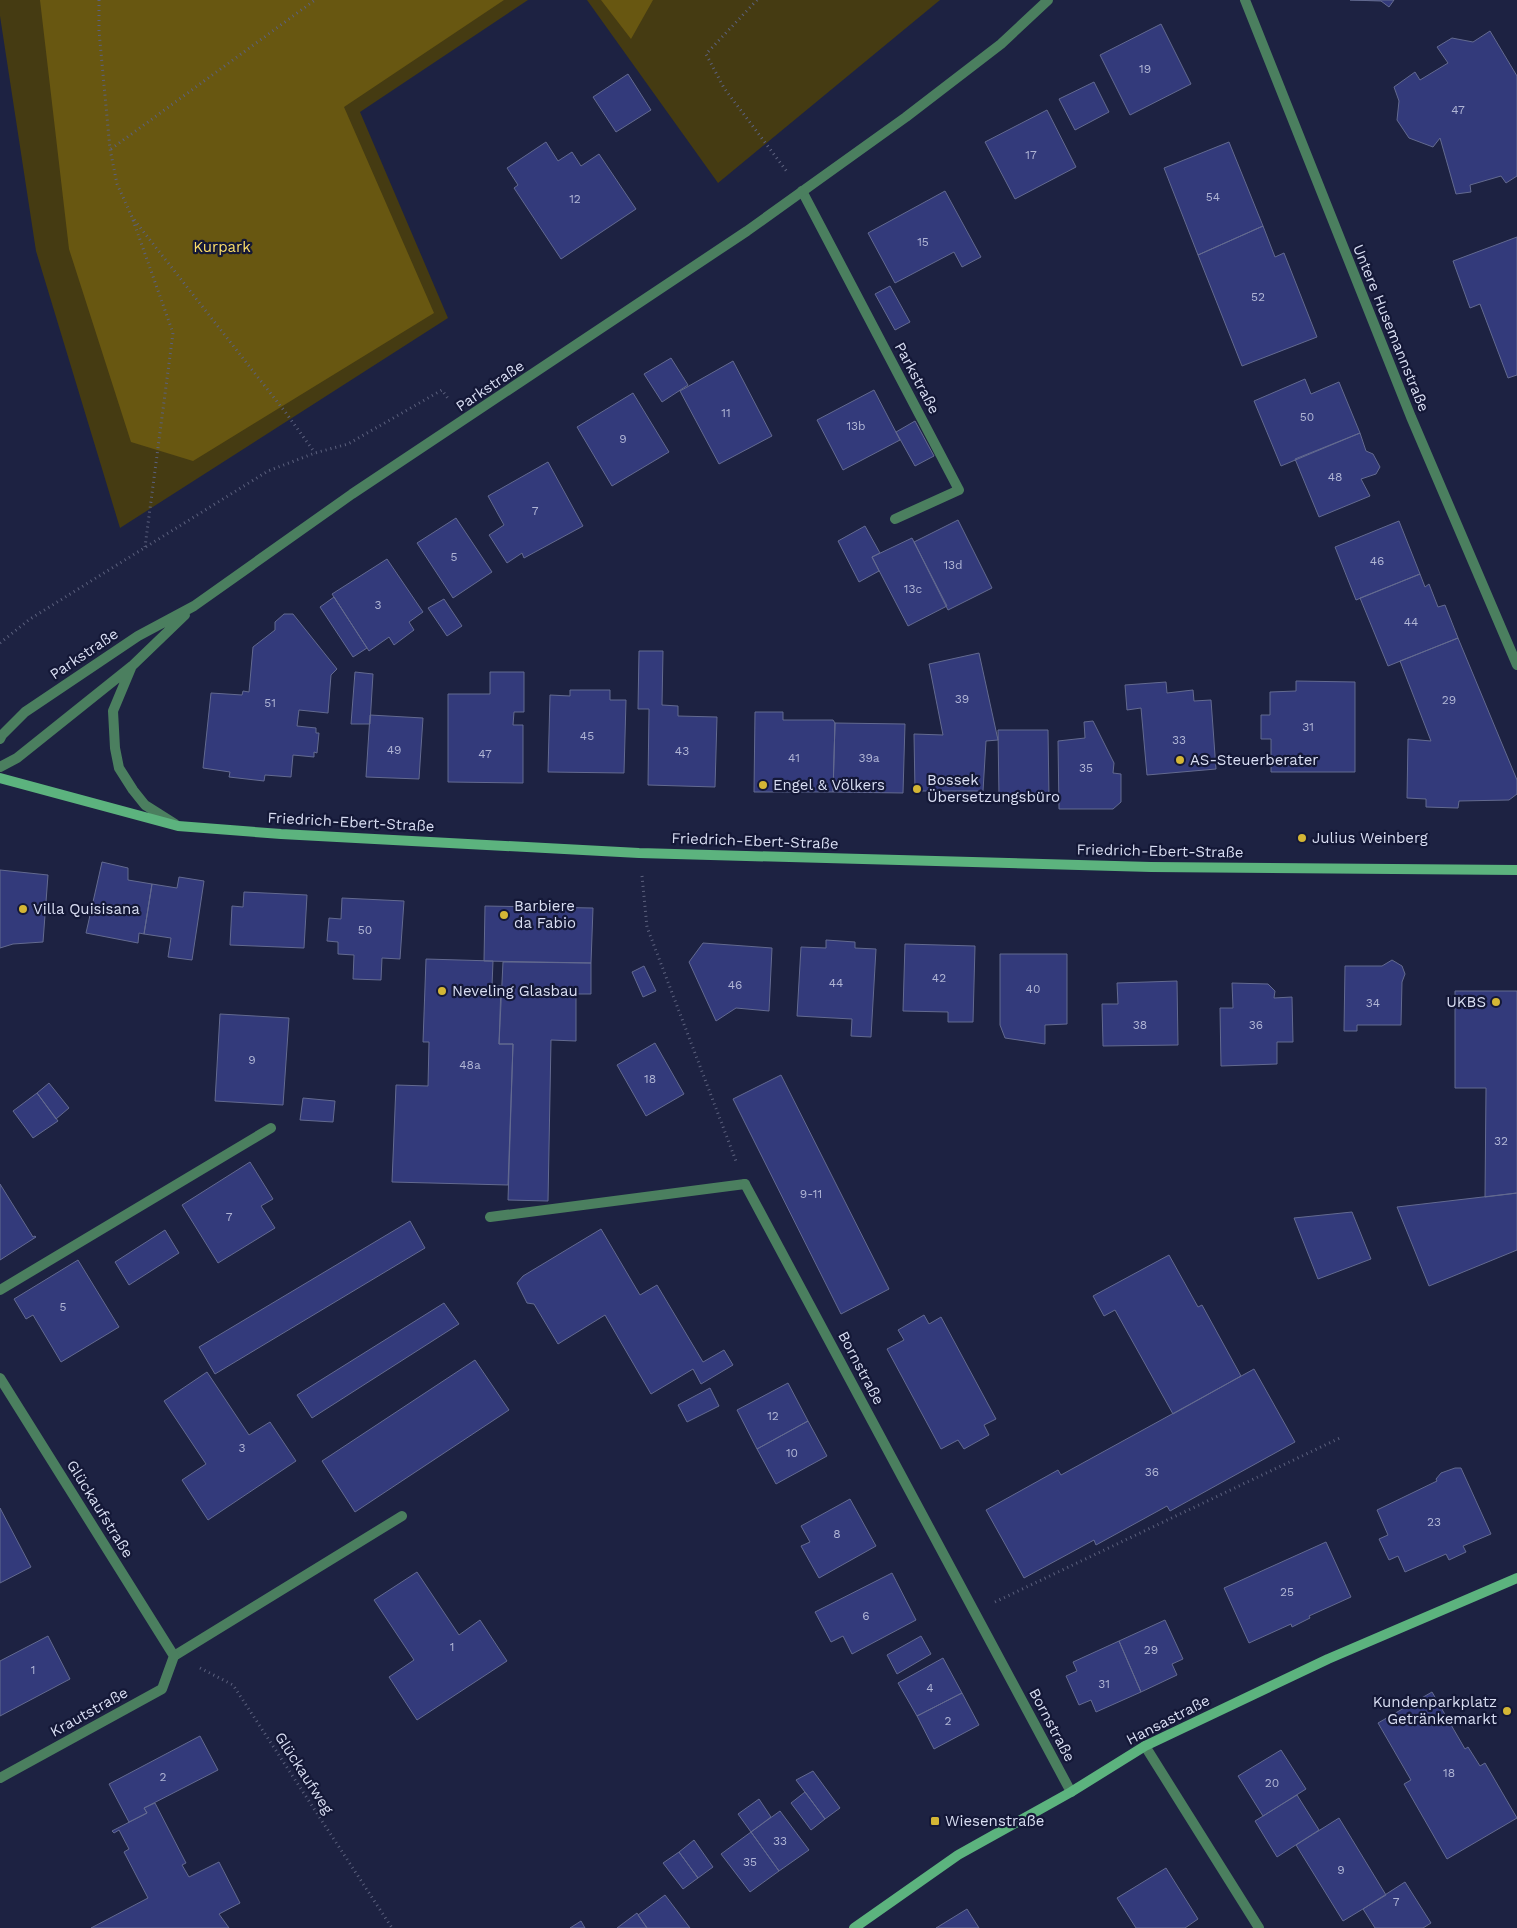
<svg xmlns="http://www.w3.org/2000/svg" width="1517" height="1928" font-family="'Work Sans',sans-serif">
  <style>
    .green { fill: #453b12 }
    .forest { fill: #685711 }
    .building { fill: #333a7b; stroke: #636a90 }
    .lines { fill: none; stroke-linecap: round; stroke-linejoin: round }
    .path { stroke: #5c617e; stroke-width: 3; stroke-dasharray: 1 4; stroke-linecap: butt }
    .service { stroke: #4b7f5f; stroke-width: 10 }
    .minor { stroke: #4b7f5f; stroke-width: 10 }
    .secondary { stroke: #5cb37e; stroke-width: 10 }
    .poi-dot { fill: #d4b635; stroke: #141837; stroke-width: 2 }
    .labels { text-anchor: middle; stroke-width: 4.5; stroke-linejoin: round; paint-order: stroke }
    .number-label { font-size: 12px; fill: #b0b5d5 }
    .park-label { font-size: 15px; fill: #fcdf6a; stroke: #141837 }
    .street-label { font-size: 15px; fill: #d9def3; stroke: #141837 }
    .poi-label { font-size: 15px; fill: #d9def3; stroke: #141837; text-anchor: start }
  </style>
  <rect width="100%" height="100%" fill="#1d2242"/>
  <path class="green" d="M0 0H528L360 112 448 318 120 528 36 251 0 16Z
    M587 0H940L718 183Z"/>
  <path class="forest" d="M40 0H504L344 107 434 313 193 461 131 442 69 249Z
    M601 0H653L631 39Z"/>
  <path class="building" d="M1350 0H1394L1389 7 1381 1Z
    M1161 24 1191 84 1130 115 1100 55Z
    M1490 31 1517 76V176L1506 183 1501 176 1470 185 1471 192 1456 194 1440 138 1433 147 1409 138 1397 120 1399 101 1394 87 1415 72 1420 80 1448 63 1437 47 1452 38 1473 42Z
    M628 74 651 110 616 132 593 97Z
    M1094 82 1109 112 1075 130 1059 99Z
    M1047 110 1076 167 1015 199 985 142Z
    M546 142 558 161 572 152 581 166 599 154 636 209 561 259 514 188 518 185 507 168Z
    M1229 142 1263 226 1198 255 1164 168Z
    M945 191 981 257 962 267 954 252 895 283 868 233Z
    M1263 226 1275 257 1284 253 1317 337 1242 366 1198 255Z
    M1517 237V375L1508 378 1480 304 1470 308 1453 261Z
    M890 286 910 322 895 330 875 294Z
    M671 358 688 385 662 402 644 374Z
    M733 361 772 436 719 464 680 391Z
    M1305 379 1311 394 1339 382 1360 433 1281 466 1254 401Z
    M874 390 900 440 843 470 817 420Z
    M633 393 669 452 612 486 577 427Z
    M915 421 934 456 915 466 896 432Z
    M1360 433 1366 451 1373 454 1380 467 1376 474 1361 479 1370 496 1319 517 1295 459Z
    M548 462 583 526 524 558 522 553 507 563 489 535 504 525 488 496Z
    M456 518 492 572 453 598 417 543Z
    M958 520 992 588 948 610 914 542Z
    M1399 521 1420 574 1356 600 1335 547Z
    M865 526 880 553 872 557 879 571 859 582 838 541Z
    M912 538 947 606 908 626 872 557Z
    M387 559 423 612 409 622 414 630 394 645 389 637 369 651 332 594Z
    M1420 574 1425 587 1429 584 1438 607 1445 605 1458 638 1388 666 1360 598Z
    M334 597 367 648 353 657 320 607Z
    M444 599 462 626 447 636 428 608Z
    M284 614H293L337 669 331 675 328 713 299 710 297 726 316 728V733H319L317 753 314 752V757L293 755 291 777 265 775 264 781 229 777 230 772 203 768 211 693 242 695 243 691 249 692 253 647 275 630V622Z
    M1458 638 1517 780V794L1509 800 1459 801 1458 808 1426 807V799L1407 798 1408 739 1431 741 1400 661Z
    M639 651H663L662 705 678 706V716L717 717 715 787 648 785 649 709H638Z
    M979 653 998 740 986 741 983 791H915L914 734 943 735 929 664Z
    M355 672 373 674 370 724H351Z
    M490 672H524V712H514L513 725H523V783L448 782V694H490Z
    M1296 681 1355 682V772H1271V739H1261V715H1270V692L1296 691Z
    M1166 682 1167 693 1193 690 1194 701 1211 700 1216 769 1147 775 1141 708 1127 710 1125 685Z
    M570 690H610V700H626L624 773 548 772 550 695 570 696Z
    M755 712H783V720H833L835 723 833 792H754Z
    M370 715 423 718 419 779 366 777Z
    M1093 721 1114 763 1113 773 1121 774V802L1113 809H1059L1058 741 1085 738 1084 722Z
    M835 723 905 724 903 793 833 792Z
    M998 730H1048L1049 798 999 797Z
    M102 862 128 868V880L152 884 144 934 139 933 138 943 86 933Z
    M0 870 48 875 43 942 13 944 0 948Z
    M179 877 204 881 192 960 168 957 171 938 144 934 152 884 177 888Z
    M244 892 307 895 304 948 230 945 232 906 243 907Z
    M342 898 404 901 400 959 382 958 381 980 353 979 354 955 338 954V942L327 941 329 918 341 919Z
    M485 906 593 908 591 963 484 961Z
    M826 940 855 942V948L876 949 871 1037 851 1036 852 1019 797 1016 801 947 826 948Z
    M703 943 772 948 769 1011 736 1008 716 1021 689 962Z
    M905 944 975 946 973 1022H948V1012L903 1011Z
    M1000 954H1067V1024L1045 1025V1044L1005 1038 1000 1025Z
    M426 959 493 961 492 986H501L499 1044H513L508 1185 392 1182 396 1085 428 1086 429 1042H423Z
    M1392 960 1402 966 1405 974 1402 982 1401 1025H1357V1031H1344L1345 966H1382Z
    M503 962 591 963V994H576V1041L551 1040 548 1201 508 1200 513 1044H499Z
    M644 966 656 991 643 997 632 972Z
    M1177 981 1178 1045 1103 1046 1102 1004H1118L1117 983Z
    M1232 983 1268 984 1275 991 1274 998 1292 997 1293 1042H1277V1064L1221 1066 1220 1008H1233Z
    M1455 991H1517V1193L1485 1197 1486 1088H1455Z
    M220 1014 289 1018 283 1105 215 1101Z
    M655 1043 684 1094 646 1116 617 1065Z
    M781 1075 889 1289 841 1314 733 1099Z
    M49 1083 69 1108 56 1119 37 1093Z
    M37 1093 58 1121 33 1138 13 1111Z
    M303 1098 335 1101 333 1122 300 1120Z
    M250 1162 273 1199 261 1206 275 1228 218 1263 182 1205Z
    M0 1184 33 1237 35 1236 36 1237 0 1260Z
    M1517 1193V1250L1429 1286 1397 1207Z
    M1352 1212 1371 1259 1318 1279 1294 1218Z
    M410 1221 425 1248 215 1374 199 1347Z
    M601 1229 640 1295 657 1285 703 1362 724 1350 733 1365 701 1384 693 1369 651 1394 605 1315 558 1344 534 1304 527 1303 517 1283 523 1276Z
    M165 1230 179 1253 129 1285 115 1262Z
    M1169 1255 1198 1307 1202 1305 1241 1376 1173 1414 1115 1310 1104 1316 1093 1296Z
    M78 1260 119 1327 61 1362 33 1315 26 1319 14 1299Z
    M444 1303 459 1324 312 1418 297 1395Z
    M924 1315 929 1324 941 1317 996 1419 984 1425 989 1435 964 1449 958 1440 941 1449 887 1349 904 1340 898 1330Z
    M475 1360 509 1410 355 1512 322 1461Z
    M1254 1369 1295 1442 1170 1511 1167 1506 1096 1545 1094 1540 1024 1578 986 1510 1058 1470 1061 1475Z
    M207 1372 249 1435 270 1422 296 1461 208 1520 182 1480 206 1464 164 1401Z
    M788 1383 808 1421 757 1449 737 1410Z
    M710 1388 719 1406 687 1422 678 1405Z
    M808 1421 827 1456 776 1484 757 1449Z
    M1455 1468H1461L1491 1534 1463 1546 1466 1552 1449 1560 1446 1554 1405 1572 1398 1556 1389 1560 1379 1539 1388 1535 1377 1510 1437 1481 1436 1479 1441 1473Z
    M850 1499 876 1546 819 1578 801 1546 810 1542 801 1526Z
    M0 1508 31 1567 0 1583Z
    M1326 1542 1351 1597 1309 1616 1310 1618 1292 1627 1291 1624 1249 1643 1224 1588Z
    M417 1572 459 1635 480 1620 507 1661 417 1720 389 1677 414 1660 374 1600Z
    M892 1573 916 1620 852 1654 843 1636 831 1642 815 1612Z
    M1165 1620 1183 1659 1172 1664 1177 1675 1141 1692 1119 1641Z
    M48 1636 70 1679 0 1716V1661Z
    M921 1636 931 1654 897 1674 887 1655Z
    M1119 1641 1141 1692 1096 1712 1091 1700 1079 1705 1066 1676 1077 1671 1073 1662Z
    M943 1658 962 1693 917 1716 898 1683Z
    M1432 1692 1465 1749 1468 1747 1480 1766 1485 1763 1517 1818 1447 1859 1404 1784 1411 1780 1378 1723Z
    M962 1693 979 1725 934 1749 917 1716Z
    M200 1736 218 1770 144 1808 147 1813 129 1822 109 1784Z
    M1281 1750 1306 1789 1263 1816 1238 1776Z
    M813 1771 840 1808 825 1819 796 1780Z
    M805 1792 825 1819 811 1830 791 1803Z
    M1297 1795 1319 1830 1277 1857 1255 1821Z
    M759 1799 771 1817 751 1832 738 1814Z
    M155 1803 186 1863 182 1865 189 1877 219 1862 240 1903 219 1914 229 1928H91L148 1898 124 1852 129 1849 119 1830 114 1833 112 1831 147 1813 144 1808Z
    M780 1811 809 1850 779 1871 751 1832Z
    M1339 1818 1386 1895 1343 1921 1296 1845Z
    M751 1832 779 1871 750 1892 721 1854Z
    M694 1840 713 1867 698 1878 679 1852Z
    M679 1852 698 1878 683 1889 663 1863Z
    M1166 1868 1198 1919 1185 1928H1136L1117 1898Z
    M1405 1882 1431 1923 1423 1928H1375L1363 1909Z
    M665 1895 690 1928H647L638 1915Z
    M967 1909 979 1928H936Z
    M637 1913 647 1928H617Z
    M581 1921 585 1928H570Z"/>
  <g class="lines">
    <path class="path" d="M99 0V31L110 149 117 184 132 217 286 413 315 453
      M757 0 706 54 724 88 788 173
      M111 149 315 0
      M133 220 173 333 145 547
      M0 643 30 619 268 471 315 453 348 444 442 390 449 400
      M642 876 647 927 736 1161
      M995 1602 1342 1437
      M200 1668 233 1685 392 1928"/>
    <path class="service" d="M802 191 959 490 895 519
      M490 1217 745 1184
      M0 1290 271 1128
      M174 1656 402 1516"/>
    <path class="minor" d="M1245 0 1411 417 1517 665
      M131 668 113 711 115 748 119 768 133 790 145 805 175 824
      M0 739 2 735 25 712 138 636 194 606 352 494 747 231 906 117 1001 44 1048 0
      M0 767 17 758 132 666 185 615
      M745 1184 1071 1792
      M0 1378 174 1656 162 1689 0 1778
      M1145 1746 1259 1928"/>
    <path class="secondary" d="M0 778 178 826 281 834 639 853 1151 867 1517 870
      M854 1928 958 1855 1071 1792 1145 1746 1328 1659 1517 1578"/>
  </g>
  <g class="poi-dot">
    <circle cx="1180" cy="760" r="5"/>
    <circle cx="763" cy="785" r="5"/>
    <circle cx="917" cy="789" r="5"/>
    <circle cx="1302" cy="838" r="5"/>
    <circle cx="23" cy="909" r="5"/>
    <circle cx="504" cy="915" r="5"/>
    <circle cx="442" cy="991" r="5"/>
    <circle cx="1496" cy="1002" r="5"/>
    <circle cx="1507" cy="1711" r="5"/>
    <rect x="930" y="1816" width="10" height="10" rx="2.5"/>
  </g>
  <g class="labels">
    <g class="number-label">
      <text x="1145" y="73">19</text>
      <text x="1458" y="114">47</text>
      <text x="1031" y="159">17</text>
      <text x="1213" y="201">54</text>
      <text x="575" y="203">12</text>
      <text x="923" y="246">15</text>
      <text x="1258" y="301">52</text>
      <text x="726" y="417">11</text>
      <text x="1307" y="421">50</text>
      <text x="856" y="430">13b</text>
      <text x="623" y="443">9</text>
      <text x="1335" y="481">48</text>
      <text x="535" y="515">7</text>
      <text x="454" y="561">5</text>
      <text x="1377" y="565">46</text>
      <text x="953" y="569">13d</text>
      <text x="913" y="593">13c</text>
      <text x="378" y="609">3</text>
      <text x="1411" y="626">44</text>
      <text x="962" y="703">39</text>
      <text x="1449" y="704">29</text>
      <text x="270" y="707">51</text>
      <text x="1308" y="731">31</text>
      <text x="587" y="740">45</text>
      <text x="1179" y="744">33</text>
      <text x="394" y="754">49</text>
      <text x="682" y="755">43</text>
      <text x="485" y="758">47</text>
      <text x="794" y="762">41</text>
      <text x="869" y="762">39a</text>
      <text x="1086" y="772">35</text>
      <text x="365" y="934">50</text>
      <text x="939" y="982">42</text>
      <text x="836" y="987">44</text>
      <text x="735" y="989">46</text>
      <text x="1033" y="993">40</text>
      <text x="1373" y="1007">34</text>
      <text x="1140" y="1029">38</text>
      <text x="1256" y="1029">36</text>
      <text x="252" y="1064">9</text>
      <text x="470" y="1069">48a</text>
      <text x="650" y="1083">18</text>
      <text x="1501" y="1145">32</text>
      <text x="811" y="1198">9-11</text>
      <text x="229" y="1221">7</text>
      <text x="63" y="1311">5</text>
      <text x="773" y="1420">12</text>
      <text x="242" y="1452">3</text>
      <text x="792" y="1457">10</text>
      <text x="1152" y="1476">36</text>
      <text x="1434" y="1526">23</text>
      <text x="837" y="1538">8</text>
      <text x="1287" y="1596">25</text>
      <text x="866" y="1620">6</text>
      <text x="452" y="1651">1</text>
      <text x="1151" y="1654">29</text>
      <text x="33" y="1674">1</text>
      <text x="1104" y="1688">31</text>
      <text x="930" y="1692">4</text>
      <text x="948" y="1725">2</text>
      <text x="1449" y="1777">18</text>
      <text x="163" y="1781">2</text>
      <text x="1272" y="1787">20</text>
      <text x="780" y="1845">33</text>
      <text x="750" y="1866">35</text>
      <text x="1341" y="1874">9</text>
      <text x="1396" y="1906">7</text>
    </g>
    <g class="park-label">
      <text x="222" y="252">Kurpark</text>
    </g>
    <g class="street-label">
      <text transform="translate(1391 328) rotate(68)" y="5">Untere Husemannstraße</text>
      <text transform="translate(917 378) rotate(62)" y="5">Parkstraße</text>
      <text transform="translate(490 386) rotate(-34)" y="5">Parkstraße</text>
      <text transform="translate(84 654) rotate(-34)" y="5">Parkstraße</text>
      <text transform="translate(351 822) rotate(3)" y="5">Friedrich-Ebert-Straße</text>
      <text transform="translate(755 841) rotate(2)" y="5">Friedrich-Ebert-Straße</text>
      <text transform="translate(1160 851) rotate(1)" y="5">Friedrich-Ebert-Straße</text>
      <text transform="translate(861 1368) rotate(62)" y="5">Bornstraße</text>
      <text transform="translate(100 1509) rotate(58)" y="5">Glückaufstraße</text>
      <text transform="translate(89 1712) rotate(-29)" y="5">Krautstraße</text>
      <text transform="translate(1168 1720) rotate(-27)" y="5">Hansastraße</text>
      <text transform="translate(1052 1725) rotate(62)" y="5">Bornstraße</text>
      <text transform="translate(304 1773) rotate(57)" y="5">Glückaufweg</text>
    </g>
    <g class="poi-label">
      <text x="1190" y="765">AS-Steuerberater</text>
      <text x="927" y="785">Bossek<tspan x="927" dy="17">Übersetzungsbüro</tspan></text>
      <text x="773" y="790">Engel &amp; Völkers</text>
      <text x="1312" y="843">Julius Weinberg</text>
      <text x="514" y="911">Barbiere<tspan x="514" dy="17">da Fabio</tspan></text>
      <text x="33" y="914">Villa Quisisana</text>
      <text x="452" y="996">Neveling Glasbau</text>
      <text x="1486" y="1007" text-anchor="end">UKBS</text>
      <text x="1497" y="1707" text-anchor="end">Kundenparkplatz<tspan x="1497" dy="17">Getränkemarkt</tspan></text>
      <text x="945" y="1826">Wiesenstraße</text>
    </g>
  </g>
</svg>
